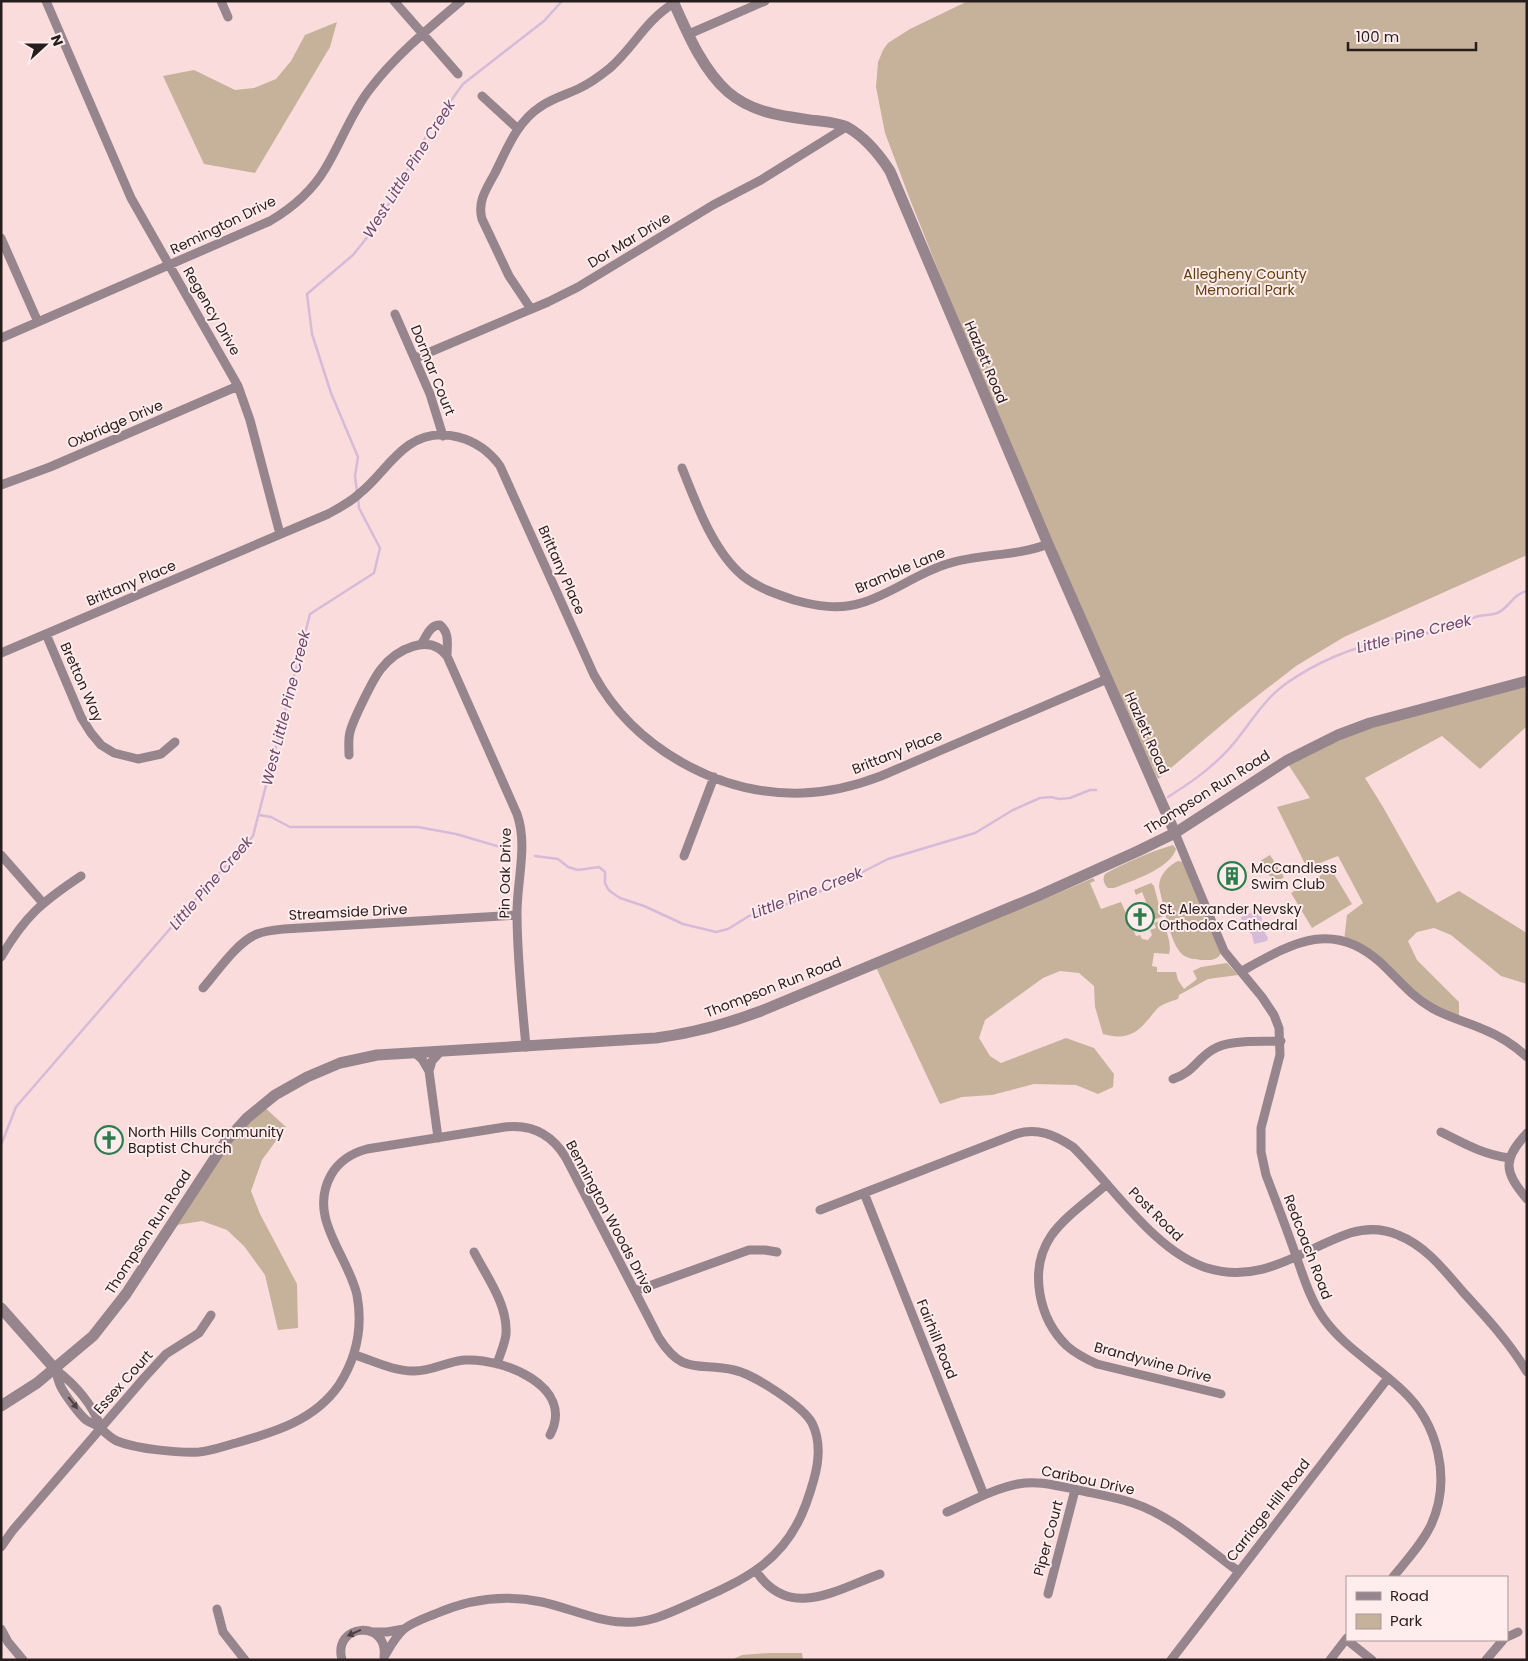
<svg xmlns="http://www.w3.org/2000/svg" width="1528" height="1661" font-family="Poppins,sans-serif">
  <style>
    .green { fill: #c6b29a }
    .water { fill: #d6bbd8 }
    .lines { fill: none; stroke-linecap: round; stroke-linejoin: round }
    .stream { stroke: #d6bbd8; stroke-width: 2.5 }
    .minor { stroke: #96858c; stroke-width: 9 }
    .tertiary { stroke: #96858c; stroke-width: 11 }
    .oneway { fill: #4e4144 }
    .labels { text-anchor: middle; stroke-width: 4; stroke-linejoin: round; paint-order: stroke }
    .street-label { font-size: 14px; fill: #281d1d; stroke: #ffecec }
    .park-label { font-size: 14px; fill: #62400c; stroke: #ffecec }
    .poi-label { font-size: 14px; fill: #281d1d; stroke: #ffecec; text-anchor: start }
    .water-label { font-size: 15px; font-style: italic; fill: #6c466f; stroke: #ffecec }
  </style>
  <rect width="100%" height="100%" fill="#fadcdc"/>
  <path class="green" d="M968 1H1527V555L1344 637 1296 666 1238 711 1158 779 1138 737 982 380 911 202 885 133 876 87 878 62 883 50 888 43 910 29Z
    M337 22 330 47 255 173 204 164 163 76 194 70 235 90 254 88 276 79 291 61 305 35Z
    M1527 681V726L1480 769 1442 736 1365 778 1383 807 1437 903 1459 891 1527 933V984L1501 976 1451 935 1434 928 1417 932 1408 941 1417 960 1459 1002V1020L1445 1015 1381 963 1344 941 1347 915 1363 903 1338 856 1307 868 1277 807 1310 798 1286 761 1338 735Z
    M1173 845 1176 849C1170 869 1131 881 1114 888H1108C1104 884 1102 879 1105 874 1126 862 1150 852 1173 845Z
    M1270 855 1284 877 1275 884 1260 861Z
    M1178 861 1184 862 1220 953V955C1215 961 1209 960 1202 960 1195 959 1188 959 1183 955 1170 945 1163 903 1159 887 1159 875 1168 866 1178 861Z
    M1331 869 1352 904 1312 928 1291 893Z
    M1093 878 1095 881 1090 883 1101 909 1121 902 1136 936 1140 935 1142 939 1148 940 1152 935 1150 930 1156 928 1154 923 1162 920C1166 930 1172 943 1169 954L1154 953 1152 966 1157 967V972H1176L1178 980 1184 989 1197 979 1193 971 1201 967 1227 963 1238 975 1208 979 1179 995 1178 999C1172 1001 1165 1003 1159 1007 1154 1011 1151 1017 1146 1022 1134 1037 1120 1039 1103 1034L1095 1007 1094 986 1079 973 1060 971 1043 978 985 1020 979 1038 990 1056 1001 1063 1066 1038 1094 1048 1114 1074 1113 1087 1098 1094 1076 1085 1034 1084 992 1095 962 1097 940 1104 874 963 1040 901Z
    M1151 883 1154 886 1162 917 1152 920 1151 916 1148 917 1145 908 1148 907 1142 892 1136 895 1134 890Z
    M262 1105 286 1127 262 1160 251 1191 260 1214 297 1284 298 1328 278 1330 265 1275 244 1246 227 1230 202 1221 170 1226 194 1190Z
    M769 1653H802L803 1660H731L742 1655Z"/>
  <path class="water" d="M1260 909 1264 931 1268 938 1267 941 1254 944 1252 935 1242 922 1241 917Z"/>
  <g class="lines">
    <path class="stream" d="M357 492 355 476 358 457 331 393 312 334 307 294 353 255 377 225 429 131 463 84 544 21 562 1
      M1168 797C1190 783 1209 770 1227 751 1247 730 1259 704 1284 685 1316 662 1353 647 1391 639 1406 636 1421 635 1436 631 1451 627 1464 620 1479 616 1484 615 1489 615 1494 614 1508 611 1512 594 1527 591
      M259 815 271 817 290 827H418L456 834 507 849
      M535 856 558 859 568 867 578 870 599 867 605 872V883L608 889 611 892 620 898 644 906 683 924 716 932 728 929 749 916 790 903 841 883 888 859 975 833 1013 810 1040 798 1051 797 1059 799 1070 798 1090 790H1096
      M1 1145 16 1107 194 901 253 836 310 614 374 573 380 548 359 508 358 498"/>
    <path class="minor" d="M46 1 131 198 238 386 250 420 280 534
      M221 1 228 17
      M394 1 458 74
      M689 34 765 1
      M482 96 518 129
      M1 238 38 322
      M531 309 509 276 482 219C477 201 487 188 495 173 507 149 517 122 540 107 551 99 565 95 578 89 589 84 600 76 610 68 634 47 645 21 674 3
      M395 314 430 394 443 436
      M1 338 270 221C292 208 312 191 325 169 341 143 351 113 370 89 395 56 429 28 461 1
      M416 358 548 302 578 287 713 205 761 180 846 127
      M682 468C696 503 713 551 743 576 758 588 776 594 794 600 816 606 839 610 861 603 892 594 917 573 947 564 980 553 1015 557 1048 544
      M1 485 50 467 238 386
      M46 634 81 717 91 733 101 745 114 753 138 759 161 754 175 742
      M422 643C427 635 430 625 440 625 450 633 447 645 447 656
      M1 653 328 514C339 508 351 502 360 493 378 479 390 458 409 445 440 424 480 438 500 466L594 675C634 748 719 796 803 793 830 792 855 786 881 776L1107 679
      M349 755C349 748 348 739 350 732 353 720 373 679 381 669 396 650 429 632 447 656L517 814C528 845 517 880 517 913 517 957 522 1002 526 1047
      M1175 833 1224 951 1262 997 1274 1015 1279 1028 1280 1055 1261 1128V1152L1266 1175C1276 1201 1286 1227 1295 1253 1303 1275 1310 1300 1324 1319 1345 1348 1376 1365 1402 1390 1438 1423 1452 1479 1431 1525 1422 1544 1406 1561 1393 1577
      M1 855 43 903
      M684 856 714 777
      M1 957C25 916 42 902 81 876
      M1242 971C1291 944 1332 918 1381 963 1398 979 1411 996 1432 1008 1449 1018 1468 1022 1485 1030 1500 1036 1515 1046 1527 1057
      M203 988C218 971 236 943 257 934 265 931 275 930 284 929L517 915
      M414 1052 422 1059 429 1071 438 1138
      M429 1071 432 1061 441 1051
      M1173 1079C1195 1071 1195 1061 1212 1050 1228 1039 1261 1042 1281 1041
      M1441 1132C1465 1144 1482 1154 1509 1158
      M1527 1133C1502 1160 1504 1172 1527 1199
      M1107 1184C1089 1200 1064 1217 1051 1236 1028 1270 1039 1319 1067 1346 1076 1354 1086 1359 1097 1364L1221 1394
      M864 1193 984 1495
      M820 1210 1016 1134C1037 1127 1055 1135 1073 1147 1111 1184 1155 1252 1207 1268 1262 1285 1301 1250 1350 1233 1367 1228 1382 1228 1398 1235 1426 1246 1444 1270 1463 1292 1486 1317 1510 1343 1527 1372
      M474 1252C487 1277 508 1305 506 1334 505 1344 500 1354 497 1364
      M635 1291 749 1250H765L777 1252
      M355 1355C374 1361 393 1371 413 1371 431 1372 447 1361 465 1360 503 1358 576 1386 550 1435
      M55 1369C57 1375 58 1381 61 1387 65 1395 79 1414 86 1420 90 1423 95 1424 99 1427 105 1432 110 1438 117 1441 136 1449 179 1453 199 1452 212 1451 224 1446 236 1443 275 1432 315 1420 339 1385 357 1357 363 1328 357 1295 348 1255 307 1218 331 1175 339 1161 352 1153 367 1149L505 1127C532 1124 552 1134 566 1158L659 1338C683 1376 698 1362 734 1370 753 1374 803 1406 812 1423 825 1449 815 1479 806 1504 785 1562 744 1580 692 1603 670 1613 648 1624 623 1622 596 1621 569 1608 542 1602 505 1594 469 1599 435 1614 425 1618 413 1622 404 1629 395 1637 390 1647 384 1657
      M55 1369C76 1385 92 1403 101 1428
      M947 1512C970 1502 993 1489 1018 1484 1039 1480 1057 1486 1078 1490 1096 1494 1115 1497 1133 1503 1172 1516 1205 1547 1238 1571
      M1 1547 13 1530 144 1378 166 1354 199 1333 211 1315
      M756 1571C789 1621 836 1590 880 1574
      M1048 1594 1075 1490
      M217 1609 223 1632 245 1660
      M1 1629 8 1642 23 1660
      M373 1632H387L404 1629
      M1507 1637 1518 1632
      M1347 1640 1372 1660
      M342 1660C332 1623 389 1619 384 1657
      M1171 1660 1388 1378
      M1330 1660 1347 1638
      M1486 1660 1503 1640"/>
    <path class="tertiary" d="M673 1C687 32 702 69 728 92 751 112 781 116 810 120 822 121 836 122 847 127 865 137 879 154 890 171L1048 544 1175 833
      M1 1308 55 1369
      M1 1406 37 1383 93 1336 126 1294 226 1141 247 1118 275 1095 307 1077 340 1063 377 1055 656 1038C692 1033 727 1024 761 1011L1038 896 1138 851 1175 833 1286 761 1338 735 1370 723 1527 681"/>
  </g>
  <defs><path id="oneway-solid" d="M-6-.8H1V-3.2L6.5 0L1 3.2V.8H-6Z" transform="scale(1.25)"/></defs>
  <g class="oneway">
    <use href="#oneway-solid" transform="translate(73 1403) rotate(52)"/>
    <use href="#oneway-solid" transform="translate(354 1633) rotate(156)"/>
  </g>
  <defs>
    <symbol id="building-ring" viewBox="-11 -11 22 22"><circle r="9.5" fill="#ffecec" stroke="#2c7c4d" stroke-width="1.5"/><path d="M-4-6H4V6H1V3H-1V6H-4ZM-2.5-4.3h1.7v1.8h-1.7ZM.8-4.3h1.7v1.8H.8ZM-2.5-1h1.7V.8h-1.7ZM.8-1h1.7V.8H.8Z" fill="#2c7c4d"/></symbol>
    <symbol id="church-ring" viewBox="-11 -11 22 22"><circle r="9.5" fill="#ffecec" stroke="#2c7c4d" stroke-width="1.5"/><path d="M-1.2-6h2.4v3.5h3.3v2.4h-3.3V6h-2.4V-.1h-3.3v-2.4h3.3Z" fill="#2c7c4d"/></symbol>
  </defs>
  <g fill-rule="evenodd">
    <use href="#building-ring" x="1216" y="860" width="32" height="32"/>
    <use href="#church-ring" x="1124" y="901" width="32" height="32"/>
    <use href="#church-ring" x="93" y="1124" width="32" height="32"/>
  </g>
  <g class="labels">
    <g class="street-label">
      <text transform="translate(223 225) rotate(-26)" y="5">Remington Drive</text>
      <text transform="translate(629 240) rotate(-31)" y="5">Dor Mar Drive</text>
      <text transform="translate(212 311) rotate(60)" y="5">Regency Drive</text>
      <text transform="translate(986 362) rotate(67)" y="5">Hazlett Road</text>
      <text transform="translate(433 370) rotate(68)" y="5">Dormar Court</text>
      <text transform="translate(115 424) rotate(-23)" y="5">Oxbridge Drive</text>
      <text transform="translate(562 570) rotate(66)" y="5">Brittany Place</text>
      <text transform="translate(900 570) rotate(-23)" y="5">Bramble Lane</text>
      <text transform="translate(131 583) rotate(-23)" y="5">Brittany Place</text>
      <text transform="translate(82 682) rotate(66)" y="5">Bretton Way</text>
      <text transform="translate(1147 733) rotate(66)" y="5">Hazlett Road</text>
      <text transform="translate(897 752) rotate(-22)" y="5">Brittany Place</text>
      <text transform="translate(1207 792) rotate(-32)" y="5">Thompson Run Road</text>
      <text transform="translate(505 873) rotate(-89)" y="5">Pin Oak Drive</text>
      <text transform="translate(348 912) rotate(-3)" y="5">Streamside Drive</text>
      <text transform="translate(773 987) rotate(-21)" y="5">Thompson Run Road</text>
      <text transform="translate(1156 1214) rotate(45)" y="5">Post Road</text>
      <text transform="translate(610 1217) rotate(62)" y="5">Bennington Woods Drive</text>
      <text transform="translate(148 1232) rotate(-57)" y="5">Thompson Run Road</text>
      <text transform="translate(1308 1247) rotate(69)" y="5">Redcoach Road</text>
      <text transform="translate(937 1339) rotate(68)" y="5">Fairhill Road</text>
      <text transform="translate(1153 1362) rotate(15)" y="5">Brandywine Drive</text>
      <text transform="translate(123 1382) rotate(-48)" y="5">Essex Court</text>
      <text transform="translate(1088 1480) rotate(12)" y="5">Caribou Drive</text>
      <text transform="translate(1268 1510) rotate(-52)" y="5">Carriage Hill Road</text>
      <text transform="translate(1048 1538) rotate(-75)" y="5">Piper Court</text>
    </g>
    <g class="park-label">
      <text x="1245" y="279">Allegheny County<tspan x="1245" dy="16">Memorial Park</tspan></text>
    </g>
    <g class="poi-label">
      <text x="1251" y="873">McCandless<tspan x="1251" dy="16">Swim Club</tspan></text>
      <text x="1159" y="914">St. Alexander Nevsky<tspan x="1159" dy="16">Orthodox Cathedral</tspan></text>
      <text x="128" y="1137">North Hills Community<tspan x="128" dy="16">Baptist Church</tspan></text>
    </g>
    <g class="water-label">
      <text transform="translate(409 169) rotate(-58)" y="5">West Little Pine Creek</text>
      <text transform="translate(1414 634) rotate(-14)" y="5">Little Pine Creek</text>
      <text transform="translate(286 708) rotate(-76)" y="5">West Little Pine Creek</text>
      <text transform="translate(211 883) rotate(-49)" y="5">Little Pine Creek</text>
      <text transform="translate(807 893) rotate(-21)" y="5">Little Pine Creek</text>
    </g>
  </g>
  <rect width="1528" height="1661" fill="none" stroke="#281d1d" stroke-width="5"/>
  <rect x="1346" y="1576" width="162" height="65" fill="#ffecec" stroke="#a99999"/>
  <rect x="1356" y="1592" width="25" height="8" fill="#96858c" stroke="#a99999"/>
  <text x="1390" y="1601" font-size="15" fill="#281d1d">Road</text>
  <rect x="1356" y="1614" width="25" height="15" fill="#c6b29a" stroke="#a99999"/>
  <text x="1390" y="1626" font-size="15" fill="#281d1d">Park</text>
  <g transform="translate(45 45) rotate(69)" stroke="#ffecec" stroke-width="4" paint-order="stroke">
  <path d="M0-4L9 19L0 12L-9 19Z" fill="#281d1d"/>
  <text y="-8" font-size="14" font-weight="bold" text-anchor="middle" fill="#281d1d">N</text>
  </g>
  <path d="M1348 42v8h128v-8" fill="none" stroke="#281d1d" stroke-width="2.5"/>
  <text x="1356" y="42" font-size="15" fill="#281d1d" stroke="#ffecec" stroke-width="4" paint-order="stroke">100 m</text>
</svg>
